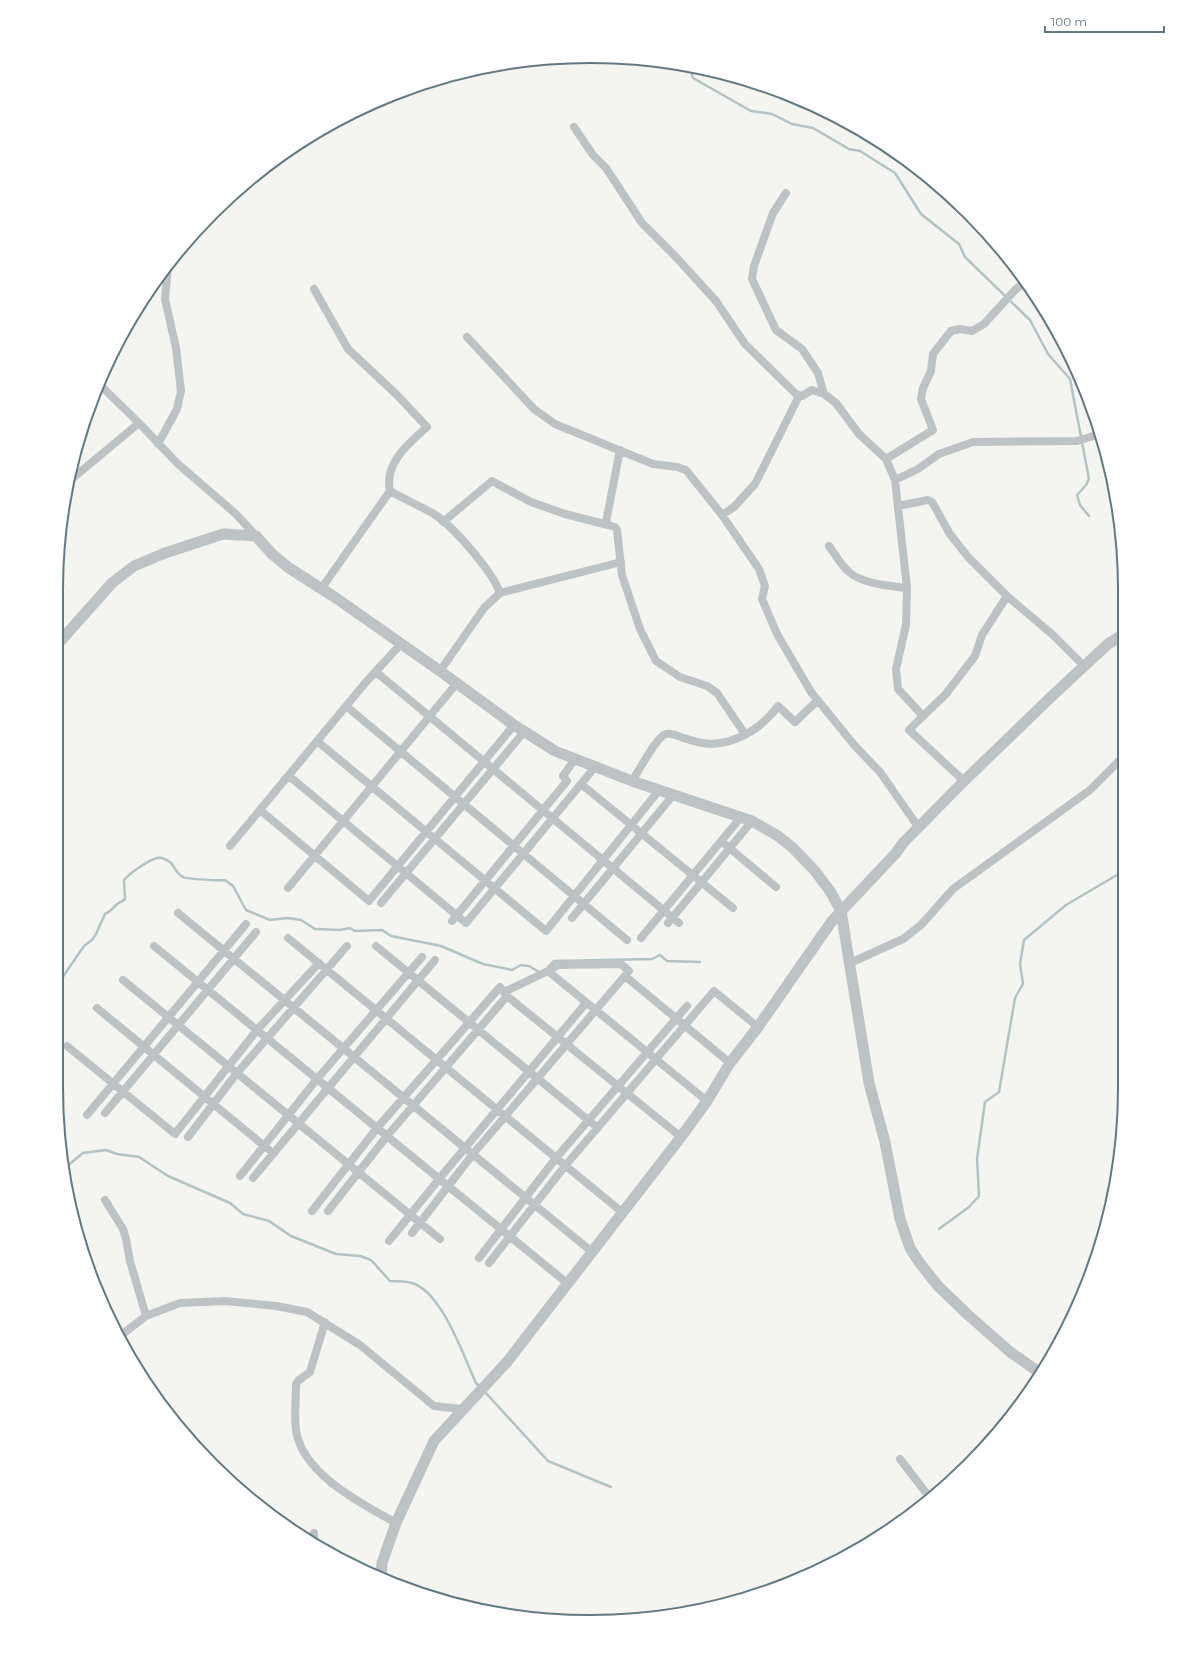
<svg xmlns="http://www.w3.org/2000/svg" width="1181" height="1678" font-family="Montserrat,sans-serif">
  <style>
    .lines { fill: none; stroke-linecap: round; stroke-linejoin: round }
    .stream { stroke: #b3c3c5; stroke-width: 2.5 }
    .minor { stroke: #bdc2c5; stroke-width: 8 }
    .tertiary { stroke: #bdc2c5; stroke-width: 11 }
    .rim { fill: none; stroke: #637982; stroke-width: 2 }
  </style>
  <rect width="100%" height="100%" fill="#f4f4f0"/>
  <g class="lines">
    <path class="stream" d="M690 68 693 78 751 111 772 114 792 124 813 128 849 149 860 151 895 173 921 214 959 244 965 257 1030 320 1048 354 1070 379 1089 479 1086 485 1077 495 1080 505 1089 516
      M548 967 554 961 652 959 660 955 667 961 700 962
      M56 985 60 981 84 946 92 940 96 934 105 914C110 912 112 909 116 905 119 902 122 902 125 899L124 880C130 873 147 861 157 858 161 857 167 860 171 863 175 867 176 874 183 877 187 879 220 881 225 880L233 886 246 910 270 920 288 918 301 920 315 929 340 930 350 928 355 931 382 930 391 936 441 946 483 964 512 970 521 965 529 966 539 972
      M66 1167 83 1153 106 1150 117 1154 139 1157 168 1176 230 1203 243 1214 269 1221 291 1236 336 1254 360 1256 371 1260 390 1281C397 1281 405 1281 412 1283 442 1292 463 1355 476 1383L480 1387
      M939 1229 969 1207 979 1196 977 1159 985 1102 999 1092 1015 998 1023 984 1020 964 1024 940 1066 905 1122 872
      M485 1392 548 1461 611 1487"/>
    <path class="minor" d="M574 127 593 155 606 168 642 223 675 256 716 301 745 344 796 394 802 396 812 390 824 394 836 403 859 434 886 459 895 480 907 588 906 625 896 669 898 689 923 716 909 730 964 781
      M786 193 773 213 754 266 752 279 776 330 802 349 818 373 824 394
      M314 289 348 349 397 395 427 427C408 444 384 463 390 491L321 589
      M467 337 534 409 555 424 653 464 677 467 686 470 722 515 759 569 765 586 762 599 777 634 811 692 855 746 880 772 919 828
      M98 383 139 423 178 464 236 514 256 536
      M158 444 177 409 181 391 176 348 165 299 168 266
      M620 450 606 522 608 525 615 527 617 530 622 575 640 629 656 661 680 677 707 686 717 693 745 734
      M886 459 933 430 921 399 923 388 931 371 933 354 951 331 960 329 972 331 984 324 1016 289 1023 284
      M895 480 918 469 939 454 973 442 1077 441 1100 434
      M67 483 139 423
      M390 491C404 499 420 506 434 514 453 526 493 572 500 593
      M898 506 928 500 932 502 950 534 968 557 1007 596 1053 635 1084 666
      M722 515 734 507 755 484 799 396
      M443 522 492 481 531 502 565 514 608 525
      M829 546C835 554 840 564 848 571 861 584 890 586 907 588
      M440 671 484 608 500 593 621 562
      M376 672 679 923
      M346 706 627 940
      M923 716 945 695 975 656 982 635 1007 596
      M317 741 546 931 660 789
      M289 776 466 923 595 767
      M632 781C639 771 656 737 666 734 673 732 681 738 687 739 694 741 703 744 711 744 738 743 763 727 778 706L795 722 818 700
      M581 784 733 908
      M260 810 369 901 514 725
      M721 841 776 887
      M230 846 366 682 400 645
      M288 888 457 683
      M381 903 524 732
      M178 913 591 1251
      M572 918 674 794
      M452 921 567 781 563 776 575 759
      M668 923 752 821
      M288 938 622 1212
      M641 938 741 817
      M154 946 567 1283
      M376 946 598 1128
      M850 963 903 939 921 925 953 889 1090 790 1122 758
      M548 971 707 1101
      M625 976 730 1063
      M123 980 440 1239
      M97 1008 268 1149
      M67 1046 175 1134 257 1030 319 963
      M105 1113 256 932
      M87 1115 246 924
      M188 1137 237 1073 347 946
      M240 1176 317 1079 422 957
      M253 1178 435 960
      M105 1200 123 1229 126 1239 130 1261 146 1316
      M312 1211 377 1128 500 987 507 996 681 1137
      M328 1211 387 1136 507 996
      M412 1233 473 1154 629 971 621 964 558 965 548 971 504 992
      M389 1241 439 1179 586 1003
      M479 1258 556 1158 687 1006
      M489 1263 565 1166 714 991 758 1027
      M325 1322 310 1372 299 1380 296 1384C296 1399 294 1415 296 1430 302 1474 361 1503 396 1523
      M120 1336 146 1316 180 1303 225 1301 276 1306 307 1312 360 1345 434 1406 462 1409
      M900 1459 930 1498
      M314 1543V1533"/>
    <path class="tertiary" d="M56 646 112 583 134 566 165 553 223 534 256 536 272 554 289 568 336 598 440 671 514 725 555 751 632 781 752 821 778 836 793 848 815 871 830 891 841 911 869 1083 885 1142 900 1219 910 1248 919 1262 938 1286 966 1313 1009 1351 1040 1373
      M381 1578 382 1563 396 1523 434 1441 507 1362 681 1137 707 1101 730 1063 758 1027 832 921 896 853 903 843 964 781 1052 696 1108 644 1121 636"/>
  </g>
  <path d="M0 0H1181V1678H0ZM590 63H591A527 527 0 0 1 1118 590V1088A527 527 0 0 1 591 1615H590A527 527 0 0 1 63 1088V590A527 527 0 0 1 590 63Z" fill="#fff" fill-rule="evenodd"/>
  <path class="rim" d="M590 63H591A527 527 0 0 1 1118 590V1088A527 527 0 0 1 591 1615H590A527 527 0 0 1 63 1088V590A527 527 0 0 1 590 63Z"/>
  <path d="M1045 26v6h119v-6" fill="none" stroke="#637982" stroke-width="2"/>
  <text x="1051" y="26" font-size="12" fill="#637982" stroke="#ffffff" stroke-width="3" paint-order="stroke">100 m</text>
</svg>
